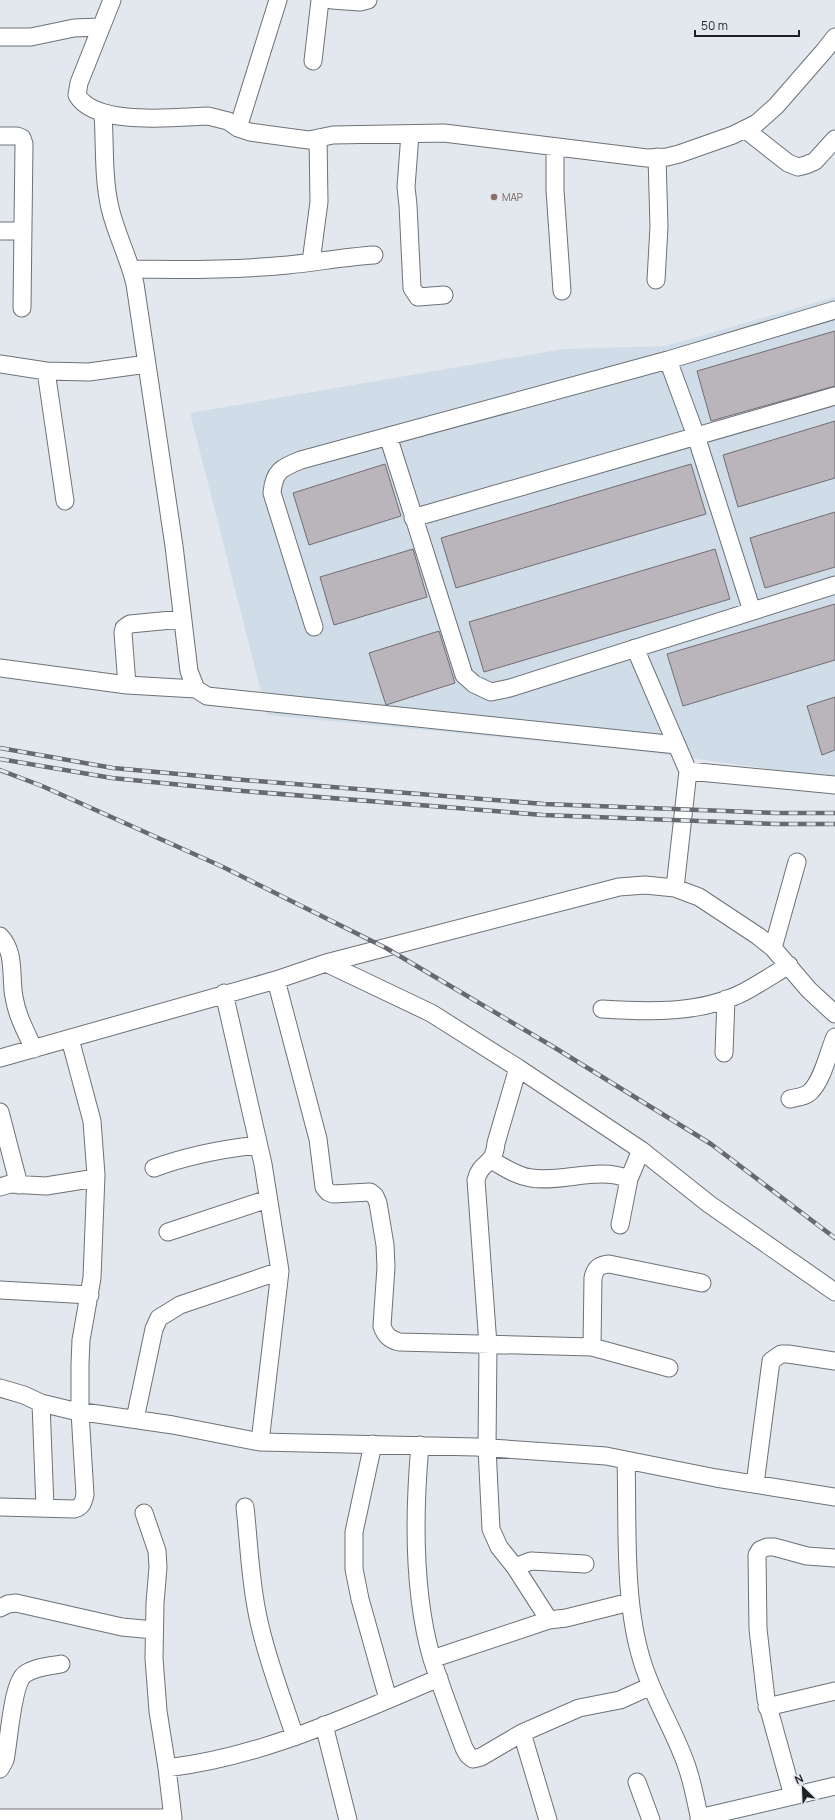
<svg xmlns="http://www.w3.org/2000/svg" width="835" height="1820" font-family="Manrope,sans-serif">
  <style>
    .built { fill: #d0dde8 }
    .building { fill: #bab5bb; stroke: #726d72 }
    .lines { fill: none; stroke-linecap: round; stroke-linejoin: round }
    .minor-casing { stroke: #6c7277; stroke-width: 19 }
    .minor { stroke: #fff; stroke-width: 17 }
    .rail-casing { stroke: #66696d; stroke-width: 4.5 }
    .rail { stroke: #e2e8ee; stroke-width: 3; stroke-dasharray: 9; stroke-linecap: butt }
    .education-dot { fill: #8d6e63; stroke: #e2e8ee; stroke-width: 1.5 }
    .labels { text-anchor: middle; stroke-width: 4; stroke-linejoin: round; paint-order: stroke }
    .education-label { font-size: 10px; fill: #785e54; stroke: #e2e8ee; text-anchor: start }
  </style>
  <rect width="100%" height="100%" fill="#e2e8ee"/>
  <path class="built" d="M835 297V778L622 749 267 715 190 413 563 349 666 346Z"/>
  <path class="building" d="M835 331V386L711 421 697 371Z
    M835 421V478L738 507 723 455Z
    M385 464 401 516 309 545 293 493Z
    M691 464 706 514 456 588 441 538Z
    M835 512V567L765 588 750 538Z
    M413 549 427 597 334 625 320 577Z
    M715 549 730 599 484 672 469 622Z
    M835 604V660L683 706 667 654Z
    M439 631 455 683 386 705 369 653Z
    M835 697V750L822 755 807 706Z"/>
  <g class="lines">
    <defs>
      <path id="minor" d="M112 0 79 83 77 95C95 127 177 117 208 116L228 121 238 128 250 132 301 139 309 140 333 135 444 133 647 158 667 157 679 154 733 135 757 123 776 106 824 51 835 37
        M332 0 360 2 368 0
        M0 37H31L74 28 101 27
        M313 61 320 0
        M103 113C105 144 103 178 110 208 116 234 129 258 135 284L174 546 189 671 196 689 207 696 677 745
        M238 128 278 0
        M746 130 788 163 798 167 806 165 815 161 835 139
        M410 134 406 187 408 205 412 288 418 297 444 295
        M0 136H17L22 138 24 144 22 308
        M555 147V190L562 291
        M0 231H23
        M311 262 319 202 318 138
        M132 269C184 270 236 270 288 265 317 262 345 257 374 255
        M656 280 659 227 657 157
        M668 360 696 436 752 611
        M0 364 46 371 89 372 147 364
        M46 371 65 501
        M388 436 464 675 474 684 491 692 510 688 835 585
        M413 518 835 396
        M314 627 272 493C274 471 281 468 301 460L668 360 835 310
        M635 648 688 771 675 888
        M0 668 127 685 196 689
        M127 685 123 633 124 628 130 624 182 619
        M688 771 835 785
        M0 936C16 953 10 976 14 997 17 1016 26 1032 34 1049
        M773 948 797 862
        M326 963 431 1013 518 1068 641 1150 709 1204 835 1292
        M276 980 318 1139 324 1187 328 1192 333 1194 370 1192 375 1196 378 1203 385 1245 386 1267 382 1326C385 1335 389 1339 399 1342L592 1347 669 1368
        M224 993 263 1164 280 1271 260 1442 476 1447 606 1456 716 1478 835 1497
        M602 1009C648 1012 701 1014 744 992 759 984 774 974 789 965
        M724 1053 726 999
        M0 1058 276 980 326 963 619 887 645 885 675 888 699 897 758 936 773 948 809 990 835 1014
        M518 1068 496 1143C494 1167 481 1160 476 1180L488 1345 487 1448 491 1529 499 1547 515 1567 549 1620 566 1618 630 1602
        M790 1099C797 1097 806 1097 811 1091 823 1079 828 1053 835 1037
        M0 1112 19 1185
        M491 1160C504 1167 516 1176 531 1178 563 1183 598 1166 629 1179
        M154 1168C189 1155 221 1149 258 1145
        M0 1187 10 1184 46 1186 96 1178
        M620 1225 629 1179 641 1150
        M168 1232 268 1199
        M0 1290 90 1295
        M592 1347 593 1278C595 1268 599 1265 609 1264L702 1283
        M0 1388 24 1395 41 1403 70 1410 173 1425 260 1442
        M41 1403 45 1508
        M135 1419 154 1329 159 1318 180 1305 280 1271
        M373 1444 354 1532V1569L360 1599 388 1699
        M420 1445C414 1512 413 1594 432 1659 442 1689 453 1719 464 1748L468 1755 473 1759 481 1757 522 1733 548 1820
        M626 1460C628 1524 623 1600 642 1661 653 1698 675 1731 687 1767 693 1784 696 1803 700 1820
        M755 1484 771 1361 781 1354H788L835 1361
        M0 1507 74 1509C82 1507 83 1503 85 1495L80 1412V1364L81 1340 92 1278 96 1175 92 1121 70 1039
        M245 1507C249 1543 250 1581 258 1617 266 1657 282 1697 295 1737
        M144 1513 157 1551 158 1567 155 1603 154 1658 158 1711 167 1768
        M515 1567 531 1561 585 1564
        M0 1608 8 1604 16 1603 122 1627 154 1630
        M432 1659 549 1620
        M767 1707 835 1691
        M324 1725 348 1820
        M522 1733 579 1708 620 1700 651 1686
        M0 1769 5 1760C9 1742 12 1683 25 1674 35 1667 50 1666 61 1664
        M637 1782 651 1820
        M793 1796 766 1699 758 1629 757 1555 760 1550 767 1547H774L807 1556 835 1558
        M0 1818H173L167 1768C262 1757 351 1715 439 1678
        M699 1818 835 1786"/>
    </defs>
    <use href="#minor" class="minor-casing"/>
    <use href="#minor" class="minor"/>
    <defs>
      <path id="rail" d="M0 748 113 768 244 780 544 804 777 813H835
        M0 759 112 778 243 791 543 815 777 824H835
        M0 770 42 786 223 867 386 948 552 1046 711 1144 835 1238"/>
    </defs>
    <use href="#rail" class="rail-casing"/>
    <use href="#rail" class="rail"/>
  </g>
  <circle class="education-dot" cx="494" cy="197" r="4"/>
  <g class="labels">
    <g class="education-label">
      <text x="502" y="201">MAP</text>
    </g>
  </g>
  <g transform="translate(803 1788) rotate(336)" stroke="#e2e8ee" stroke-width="3" paint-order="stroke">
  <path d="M0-3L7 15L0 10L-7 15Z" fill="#1e2022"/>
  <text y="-6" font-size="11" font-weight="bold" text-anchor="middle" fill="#1e2022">N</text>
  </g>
  <path d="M695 30v6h104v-6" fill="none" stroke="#1e2022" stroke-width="2"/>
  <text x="701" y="30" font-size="12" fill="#1e2022" stroke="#e2e8ee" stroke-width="3" paint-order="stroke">50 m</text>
</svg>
